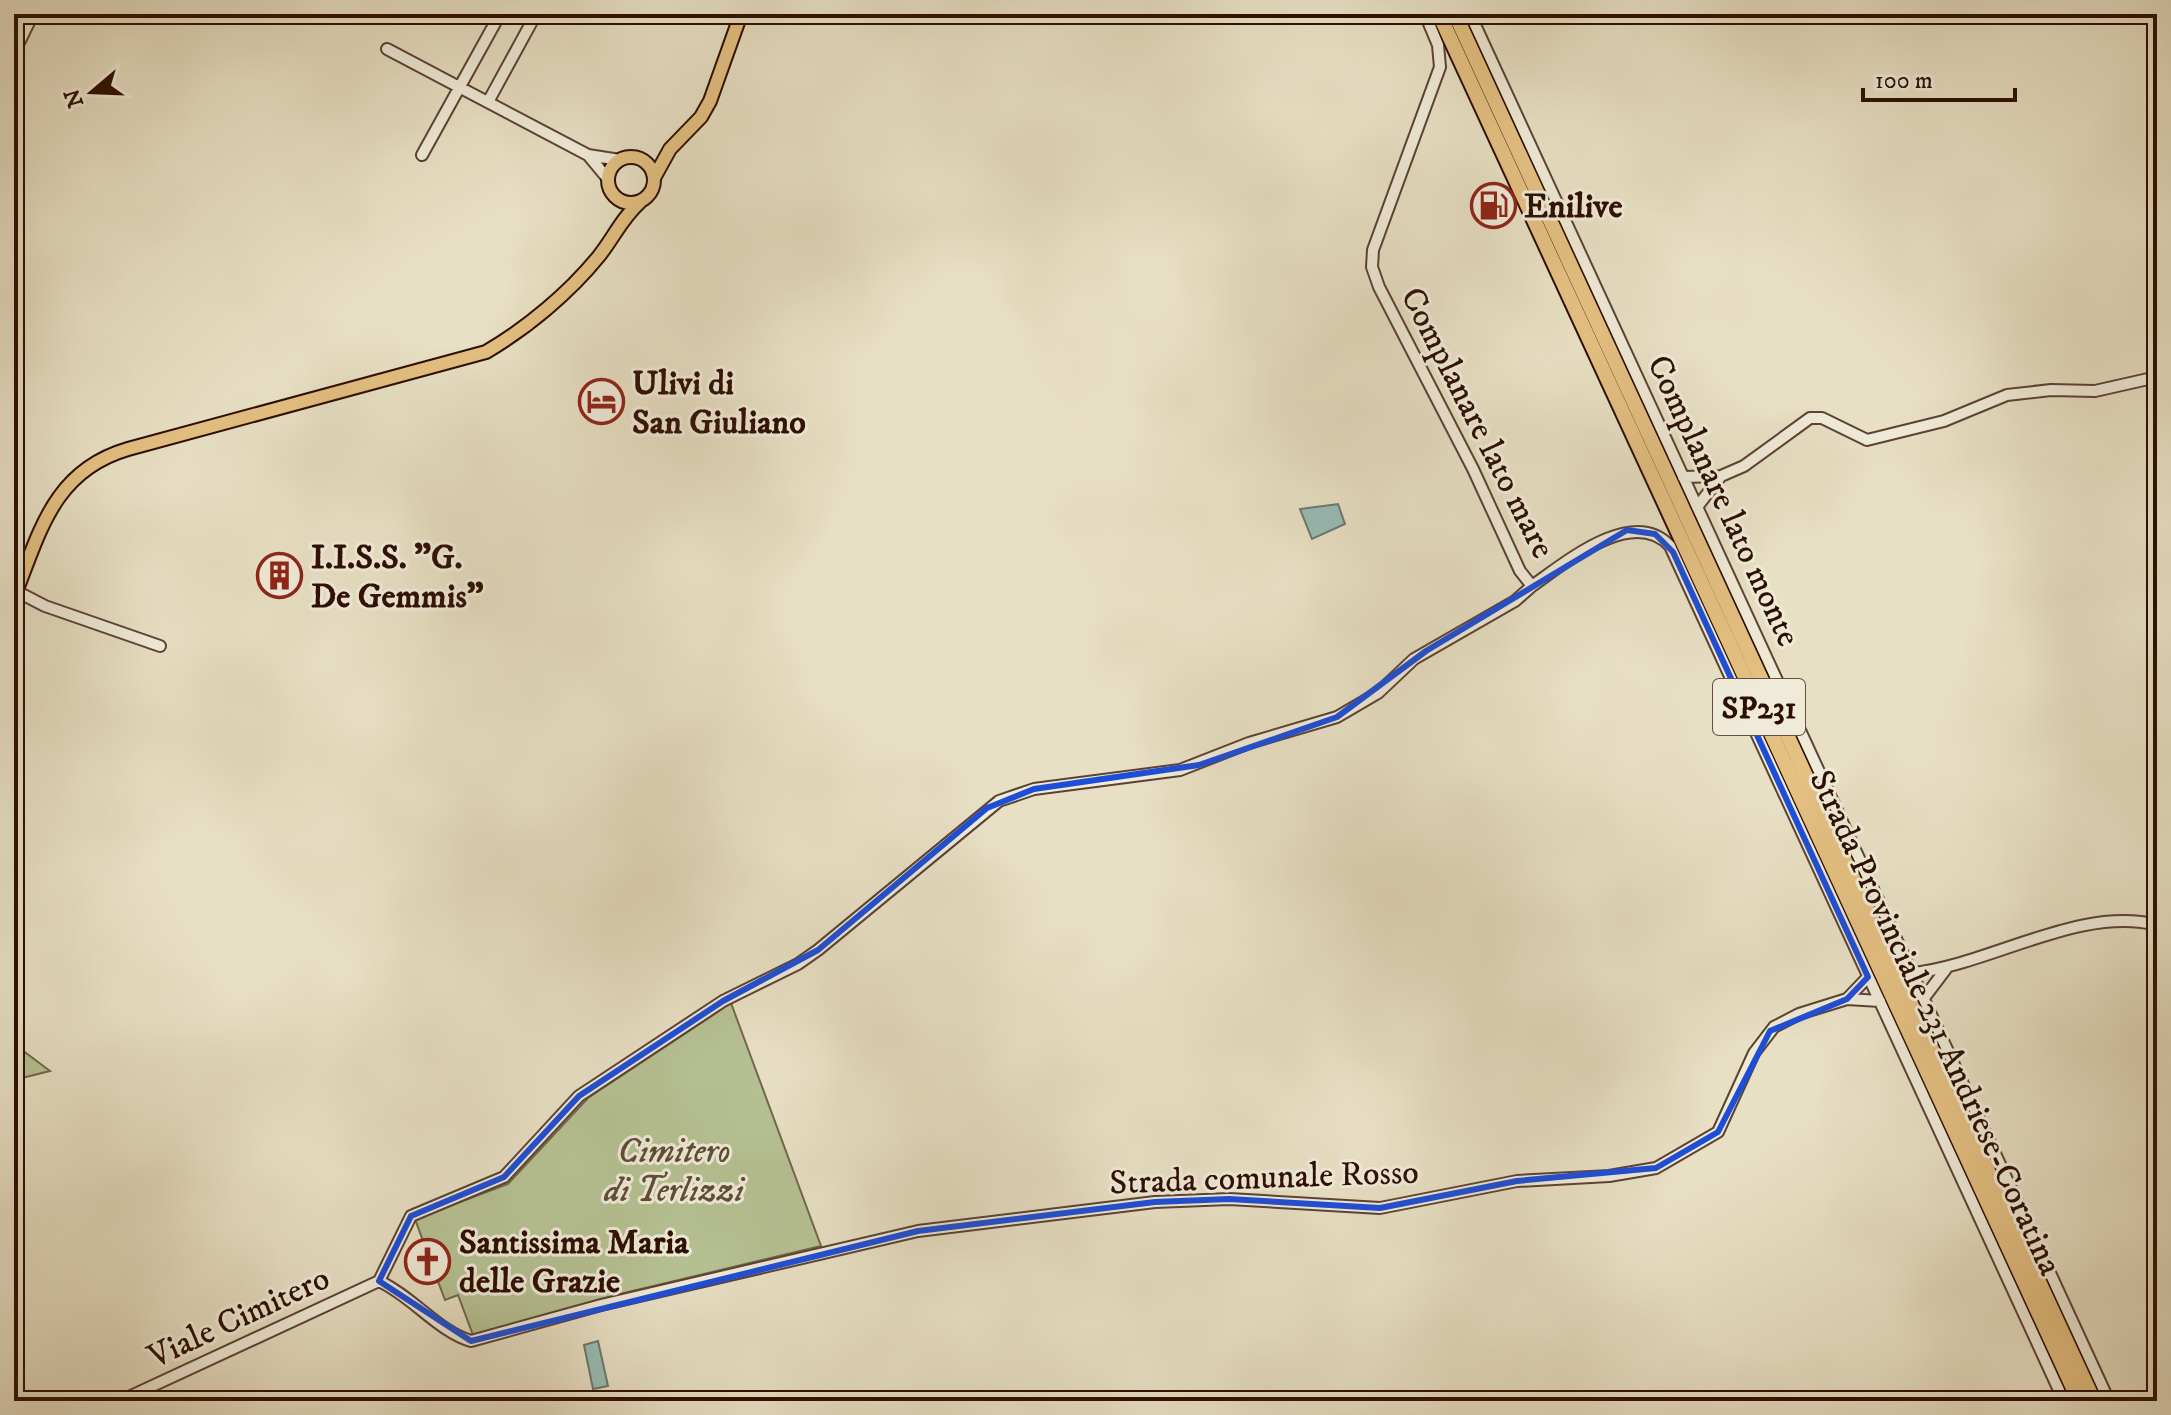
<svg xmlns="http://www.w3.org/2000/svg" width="2171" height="1415" font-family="'IM FELL DW Pica',serif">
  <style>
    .green { fill: #b6c294; stroke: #71684b; stroke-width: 2 }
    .water { fill: #97bdb7; stroke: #6c776f; stroke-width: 2 }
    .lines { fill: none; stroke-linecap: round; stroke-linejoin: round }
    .minor-casing { stroke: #5b4233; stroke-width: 14 }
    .major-casing { stroke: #2c0e02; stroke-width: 16 }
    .highway-casing { stroke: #2c0e02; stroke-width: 18 }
    .minor { stroke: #f0ebd9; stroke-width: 10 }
    .major { stroke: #e4c082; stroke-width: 12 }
    .highway { stroke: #e4c082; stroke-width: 14 }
    .marked { fill: none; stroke: #1d4ed8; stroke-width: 6; stroke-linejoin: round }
    .labels { text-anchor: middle; stroke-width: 6; stroke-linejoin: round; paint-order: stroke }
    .shield { fill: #f0ebd9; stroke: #675042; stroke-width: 2 }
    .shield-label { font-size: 32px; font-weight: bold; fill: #2c0e02 }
    .poi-label { font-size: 34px; font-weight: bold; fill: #2c0e02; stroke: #f0ebd9; text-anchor: start }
    .street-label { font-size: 34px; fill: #2c0e02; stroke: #f0ebd9 }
    .park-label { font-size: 34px; font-style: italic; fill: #5c4d35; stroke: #f0ebd9 }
  </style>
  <rect width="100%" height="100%" fill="#e8e0c5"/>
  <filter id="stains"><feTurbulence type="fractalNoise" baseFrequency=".0025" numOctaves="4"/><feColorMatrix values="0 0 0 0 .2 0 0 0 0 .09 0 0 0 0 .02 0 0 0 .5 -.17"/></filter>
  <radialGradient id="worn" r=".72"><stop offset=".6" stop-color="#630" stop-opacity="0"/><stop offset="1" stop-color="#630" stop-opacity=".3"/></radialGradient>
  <path class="green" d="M731 1003 821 1246 620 1294 473 1335 458 1295 445 1300 434 1271 422 1275 421 1270 415 1272 411 1259 416 1258 415 1253 426 1249 415 1219 508 1184 588 1098Z
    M14 1044 50 1071 14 1080Z"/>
  <path class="water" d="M1338 504 1345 524 1312 539 1300 509Z
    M598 1341 608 1386 593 1389 584 1345Z"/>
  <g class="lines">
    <defs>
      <path id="minor" d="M1425 14 1438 45 1440 67 1373 250 1372 267 1379 287 1473 469 1520 571 1532 586C1566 562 1633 506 1670 546L2064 1401
        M1470 14 2109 1401
        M387 49 588 155 620 160
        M14 53 33 14
        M488 102 536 14
        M422 155 500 14
        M588 155 608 179
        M1683 477 1721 476 1744 466 1810 418H1822L1867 440 1944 421 2007 395 2051 390 2095 391 2157 377
        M1697 507 1721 476
        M16 591 45 606 160 646
        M1912 973C1990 965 2080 905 2157 925
        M1924 998 1946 969
        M1847 999 1868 977
        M379 1281C413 1297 439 1332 471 1341L601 1305 918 1231 1155 1202 1229 1199 1380 1208 1517 1181 1609 1176 1656 1168 1718 1132 1754 1053 1774 1027 1799 1014 1847 999 1880 1001
        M379 1281 411 1216 504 1177 579 1096 723 1001 798 964 818 950 999 801 1034 789 1180 770 1249 743 1337 717 1378 693 1414 659 1515 601 1532 586
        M120 1401 379 1281"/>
      <path id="major" d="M608 180a23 23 0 1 1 46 0a23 23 0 1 1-46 0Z
        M654 178 670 149 701 117 710 101 741 14
        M14 597C40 532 53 471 128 449L486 352C527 328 569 293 599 256 614 237 622 218 640 202"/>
      <path id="highway" d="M1439 14 2079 1401
        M1455 14 2094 1401"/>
    </defs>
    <use href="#minor" class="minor-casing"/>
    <use href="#major" class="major-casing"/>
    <use href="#highway" class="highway-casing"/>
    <use href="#minor" class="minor"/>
    <use href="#major" class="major"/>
    <use href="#highway" class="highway"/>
  </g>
  <path class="marked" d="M1627 530 1655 534 1673 552 1868 977 1847 999 1770 1031 1718 1132 1656 1168 1517 1181 1380 1208 1229 1199 1155 1202 918 1231 471 1341 379 1281 411 1216 504 1177 579 1096 723 1001 818 950 987 808 1034 789 1199 765 1337 717 1426 651Z"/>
  <defs>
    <symbol id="fuel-ring" viewBox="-11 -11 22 22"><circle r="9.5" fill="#f0ebd9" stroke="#8f2418" stroke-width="1.5"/><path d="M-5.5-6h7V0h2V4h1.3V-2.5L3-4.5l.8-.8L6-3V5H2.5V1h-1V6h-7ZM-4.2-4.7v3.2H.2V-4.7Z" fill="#8f2418"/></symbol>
    <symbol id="hotel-ring" viewBox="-11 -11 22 22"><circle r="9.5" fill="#f0ebd9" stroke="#8f2418" stroke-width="1.5"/><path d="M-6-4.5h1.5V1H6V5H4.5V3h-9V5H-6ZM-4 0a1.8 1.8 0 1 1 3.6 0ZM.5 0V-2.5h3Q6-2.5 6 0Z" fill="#8f2418"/></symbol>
    <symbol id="building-ring" viewBox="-11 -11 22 22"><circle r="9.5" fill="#f0ebd9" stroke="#8f2418" stroke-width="1.5"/><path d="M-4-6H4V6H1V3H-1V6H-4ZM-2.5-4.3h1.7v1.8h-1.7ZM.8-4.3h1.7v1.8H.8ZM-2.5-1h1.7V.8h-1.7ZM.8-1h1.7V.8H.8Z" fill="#8f2418"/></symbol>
    <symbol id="church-ring" viewBox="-11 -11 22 22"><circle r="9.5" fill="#f0ebd9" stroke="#8f2418" stroke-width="1.5"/><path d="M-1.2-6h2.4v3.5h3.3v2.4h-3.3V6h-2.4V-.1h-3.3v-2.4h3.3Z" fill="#8f2418"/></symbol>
  </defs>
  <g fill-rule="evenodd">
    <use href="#fuel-ring" x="1468" y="180" width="51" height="51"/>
    <use href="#hotel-ring" x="576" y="376" width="51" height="51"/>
    <use href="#building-ring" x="254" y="550" width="51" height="51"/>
    <use href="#church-ring" x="402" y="1236" width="51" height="51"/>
  </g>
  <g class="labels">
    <rect class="shield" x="1713" y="679" width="92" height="56" rx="6"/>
    <g class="shield-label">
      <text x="1759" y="718">SP231</text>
    </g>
    <g class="poi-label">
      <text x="1524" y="217">Enilive</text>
      <text x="632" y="394">Ulivi di<tspan x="632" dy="39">San Giuliano</tspan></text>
      <text x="311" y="568">I.I.S.S. "G.<tspan x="311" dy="39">De Gemmis"</tspan></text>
      <text x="459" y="1253">Santissima Maria<tspan x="459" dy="39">delle Grazie</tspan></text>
    </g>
    <g class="street-label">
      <text transform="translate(1479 422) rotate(63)" y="12">Complanare lato mare</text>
      <text transform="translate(1725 500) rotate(65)" y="12">Complanare lato monte</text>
      <text transform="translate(1937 1022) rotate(65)" y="12">Strada Provinciale 231 Andriese-Coratina</text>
      <text transform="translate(1264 1176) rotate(-2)" y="12">Strada comunale Rosso</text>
      <text transform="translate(238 1316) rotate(-25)" y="12">Viale Cimitero</text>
    </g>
    <g class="park-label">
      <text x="674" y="1162">Cimitero<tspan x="674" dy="39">di Terlizzi</tspan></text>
    </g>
  </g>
  <rect width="2171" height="1415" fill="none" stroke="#e8e0c5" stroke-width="48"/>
  <rect x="16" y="16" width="2139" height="1383" fill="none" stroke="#2c0e02" stroke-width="4"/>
  <rect x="24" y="24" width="2123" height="1367" fill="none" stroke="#2c0e02" stroke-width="2"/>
  <g transform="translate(92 92) rotate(251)" stroke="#f0ebd9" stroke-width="6" paint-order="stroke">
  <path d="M0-6L14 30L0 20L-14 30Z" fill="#2c0e02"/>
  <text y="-12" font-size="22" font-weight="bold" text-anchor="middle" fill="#2c0e02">N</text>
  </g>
  <path d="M1863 88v12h152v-12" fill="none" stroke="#2c0e02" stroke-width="4"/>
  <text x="1875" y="88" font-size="24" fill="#2c0e02" stroke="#f0ebd9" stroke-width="6" paint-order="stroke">100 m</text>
  <rect width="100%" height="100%" filter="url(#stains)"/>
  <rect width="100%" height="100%" fill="url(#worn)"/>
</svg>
